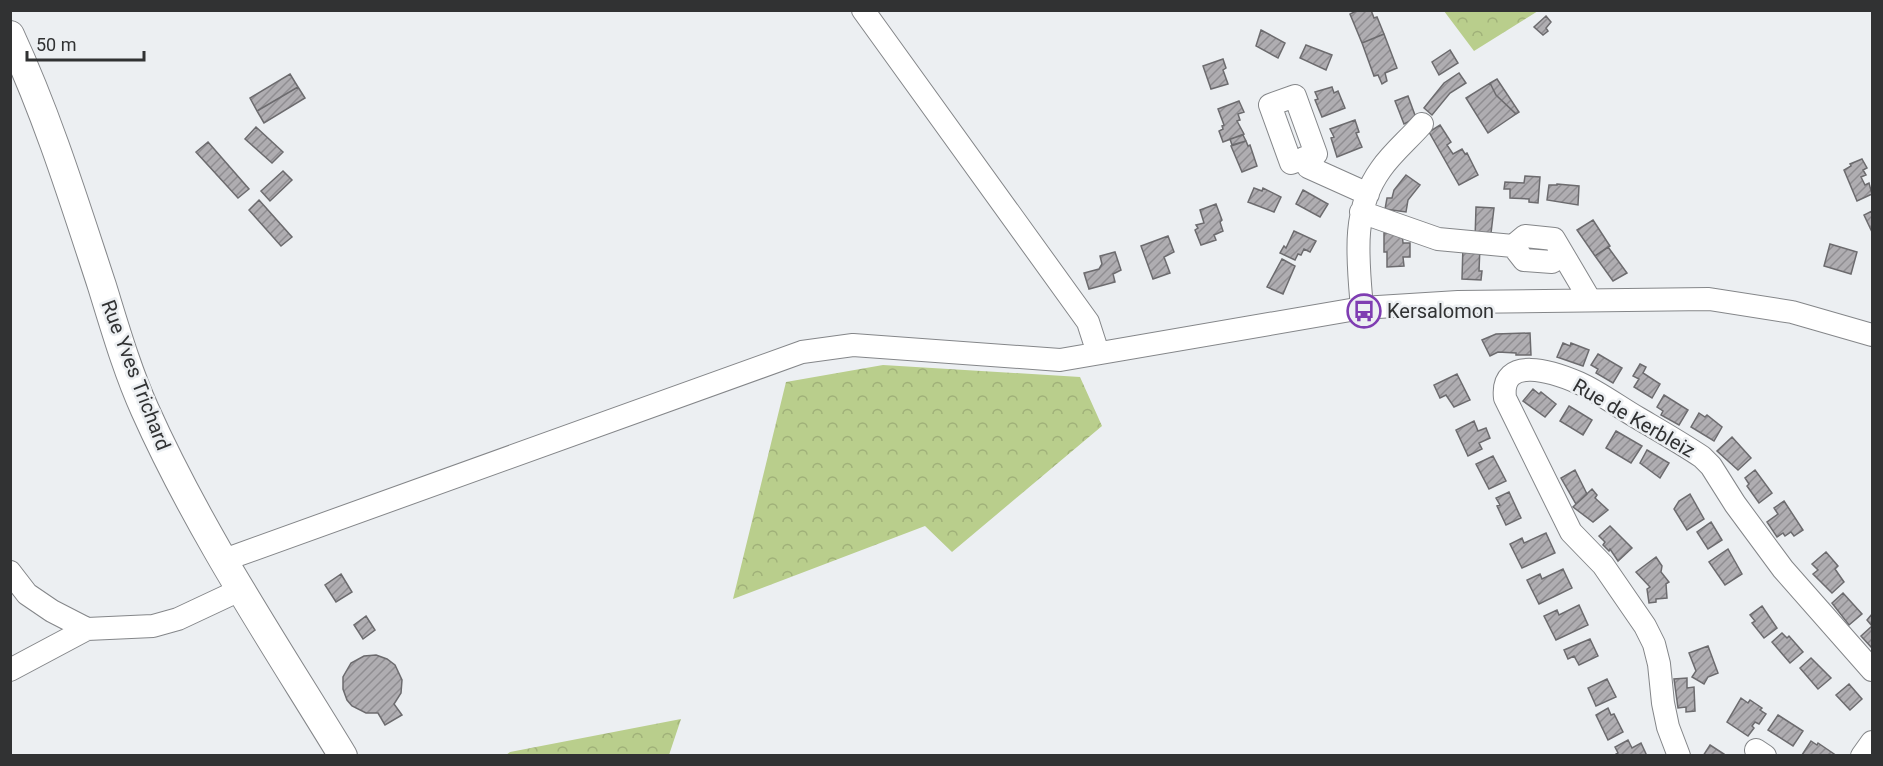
<svg xmlns="http://www.w3.org/2000/svg" width="1883" height="766" font-family="Roboto,sans-serif">
  <style>
    .forest { fill: url(#forest-crowns) }
    .building { fill: url(#building-hatch); stroke: #6c6b6e; stroke-width: 1.5 }
    .lines { fill: none; stroke-linecap: round; stroke-linejoin: round }
    .minor-casing { stroke: #848689; stroke-width: 24 }
    .major-casing { stroke: #848689; stroke-width: 30 }
    .minor { stroke: #fff; stroke-width: 22 }
    .major { stroke: #fff; stroke-width: 28 }
    .labels { text-anchor: middle; stroke-width: 5; stroke-linejoin: round; paint-order: stroke }
    .poi-label { font-size: 20px; fill: #313233; stroke: #eceff2; text-anchor: start }
    .street-label { font-size: 20px; fill: #313233; stroke: #eceff2 }
  </style>
  <defs>
    <pattern id="forest-crowns" width="20" height="18" patternUnits="userSpaceOnUse" patternTransform="scale(1.5)"><rect width="20" height="18" fill="#b9ce8c"/><path d="M2 6a3 3 0 1 1 6 0M12 15a3 3 0 1 1 6 0" fill="none" stroke="#a0b179"/></pattern>
    <pattern id="building-hatch" width="6" height="6" patternUnits="userSpaceOnUse" patternTransform="scale(1.5)"><rect width="6" height="6" fill="#afadb1"/><path d="M-1 1l2-2M0 6l6-6M5 7l2-2" fill="none" stroke="#8f8d91"/></pattern>
  </defs>
  <rect width="100%" height="100%" fill="#eceff2"/>
  <path class="forest" d="M1444 11H1538L1474 51Z
    M883 365 1080 377 1102 426 952 552 925 526 733 599 786 382Z
    M681 719 669 755H506L510 752Z"/>
  <path class="building" d="M1358 10H1371L1374 18 1377 17 1384 34 1362 43 1350 14Z
    M1546 16 1551 22 1546 28 1548 31 1543 35 1534 27Z
    M1261 30 1285 43 1278 58 1256 46Z
    M1384 34 1397 68 1385 73 1387 81 1382 84 1378 75 1374 76 1362 43Z
    M1306 45 1332 55 1326 70 1300 58Z
    M1450 50 1458 63 1439 75 1432 62Z
    M1223 59 1226 68 1223 70 1228 84 1211 89 1203 66Z
    M1459 73 1466 83 1450 93 1432 115 1424 108 1444 83Z
    M290 74 298 87 257 111 250 98Z
    M1497 79 1519 112 1516 114 1496 95 1490 83Z
    M1490 83 1496 95 1516 114 1488 133 1466 98Z
    M298 87 305 98 264 123 257 111Z
    M1332 87 1334 93 1338 91 1345 108 1322 117 1315 100 1318 99 1315 92Z
    M1408 96 1416 118 1404 124 1395 101Z
    M1239 101 1244 112 1238 114 1240 120 1237 121 1244 134 1223 142 1219 131 1223 129 1222 126 1224 125 1218 109Z
    M1355 120 1359 132 1356 133 1362 147 1337 157 1331 138 1334 137 1330 129Z
    M1440 125 1451 142 1447 145 1453 154 1462 149 1465 154 1467 153 1478 175 1459 185 1429 132Z
    M256 127 283 152 272 163 245 139Z
    M1243 135 1246 141 1232 145 1230 139Z
    M1246 141 1248 146 1250 145 1257 166 1242 172 1231 146Z
    M208 142 249 189 238 198 196 152Z
    M1862 159 1867 168 1863 170 1866 175 1861 177 1865 185 1869 183 1872 194 1857 201 1844 170 1851 166 1850 164Z
    M283 171 292 180 270 201 261 191Z
    M1406 175 1420 185 1408 200 1406 212 1385 209 1387 198H1392L1394 190Z
    M1525 176 1540 177 1538 203 1529 202V199L1510 198V189H1504L1505 182 1524 183Z
    M1557 184 1579 186 1578 205 1547 200 1549 185H1557Z
    M1254 188 1262 191 1263 188 1281 197 1274 212 1248 202Z
    M1303 190 1328 204 1320 217 1296 204Z
    M259 200 292 237 281 246 249 210Z
    M1216 204 1222 220 1220 222 1223 231 1214 235 1216 240 1201 245 1195 230 1198 228 1196 225 1204 223 1200 210Z
    M1476 207 1494 208 1491 233 1475 239Z
    M1872 211V232L1864 215Z
    M1593 220 1610 246 1595 256 1577 230Z
    M1294 231 1316 241 1310 252 1304 249 1301 255 1298 254 1295 260 1280 253 1284 246 1286 248Z
    M1402 232 1403 243H1410V257H1403L1404 266 1387 267V252H1384V233Z
    M1168 236 1174 252 1164 257 1170 273 1153 279 1141 246Z
    M1830 244 1857 252 1851 274 1824 266Z
    M1463 245 1480 246 1479 271H1482L1481 280 1462 279Z
    M1608 247 1627 273 1613 281 1595 256Z
    M1115 252 1121 270 1113 274 1115 282 1089 289 1084 273 1099 269 1102 264 1100 256Z
    M1282 259 1295 266 1283 294 1267 287Z
    M1530 333 1531 355H1516V353L1498 352 1490 356 1482 340 1496 334Z
    M1563 343 1570 346 1571 343 1589 350 1583 366 1557 357Z
    M1598 354 1622 368 1613 383 1596 373 1598 369 1591 365Z
    M1640 364 1646 367 1643 373 1660 384 1652 398 1634 387 1639 379 1633 376Z
    M1457 374 1470 400 1454 407 1446 395 1440 398 1434 385Z
    M1533 389 1539 394 1541 392 1556 404 1545 417 1523 401Z
    M1664 395 1688 410 1679 425 1661 415 1663 411 1657 407Z
    M1569 406 1592 420 1583 435 1560 421Z
    M1699 413 1705 417 1707 415 1722 427 1714 441 1691 427Z
    M1474 421 1478 431 1486 428 1490 438 1479 443 1482 449 1468 456 1456 430Z
    M1616 431 1642 446 1631 463 1606 448Z
    M1732 437 1751 458 1738 470 1717 451Z
    M1647 450 1669 463 1660 478 1640 463Z
    M1493 456 1506 481 1489 489 1476 464Z
    M1575 470 1587 494 1576 504 1561 478Z
    M1755 470 1772 493 1759 503 1747 486 1749 484 1745 478Z
    M1592 489 1597 495 1595 498 1608 510 1593 522 1573 507Z
    M1509 492 1521 518 1506 525 1497 506 1500 505 1496 498Z
    M1690 494 1704 519 1687 530 1674 509 1679 501Z
    M1784 501 1803 530 1794 536 1791 532 1785 536 1783 533 1777 537 1767 522 1778 514 1774 508Z
    M1711 522 1722 540 1708 549 1697 532Z
    M1610 526 1632 548 1618 561 1610 549 1609 551 1603 545 1605 542 1599 536Z
    M1546 533 1555 553 1522 568 1510 544 1522 538 1524 543Z
    M1728 549 1742 574 1725 585 1709 562Z
    M1826 552 1838 566 1835 569 1844 582 1832 593 1813 574 1818 570 1812 564Z
    M1656 557 1662 566 1661 572 1669 582 1666 584 1667 598 1656 599V602L1649 603 1647 589 1650 587 1636 572Z
    M1563 569 1572 588 1539 604 1527 580 1540 574 1542 579Z
    M341 574 352 592 336 602 325 585Z
    M1843 593 1862 614 1849 625 1832 603Z
    M1579 605 1588 625 1556 640 1544 616 1557 610 1559 615Z
    M1762 606 1777 628 1764 638 1752 623 1755 621 1750 615Z
    M1872 614V648L1861 636 1872 626 1867 620Z
    M366 616 375 630 363 639 354 625Z
    M1782 633 1787 638 1789 636 1803 652 1790 663 1772 642Z
    M1590 639 1598 656 1579 665 1574 656 1568 659 1564 650Z
    M1708 646 1718 673 1708 677 1704 684 1692 677 1696 671 1689 653Z
    M376 655 387 659 395 665 402 680 401 693 394 704 402 715 385 725 378 713H366L352 706 347 700 343 689V677L351 663 364 656Z
    M1811 658 1831 678 1818 689 1800 668Z
    M1687 678V688L1694 687 1695 711 1686 712V707L1678 708 1674 679Z
    M1607 679 1616 697 1596 706 1588 688Z
    M1849 684 1862 699 1850 710 1836 695Z
    M1741 698 1748 703 1750 700 1762 708 1760 710 1766 714 1759 724 1755 722 1752 726 1754 728 1748 736 1727 722Z
    M1608 708 1611 715 1614 714 1623 732 1608 740 1596 715Z
    M1778 715 1803 731 1793 746 1768 730Z
    M1628 740 1632 748 1641 743 1647 756H1613L1618 753 1615 747Z
    M1811 741 1817 745 1818 743 1837 756H1803L1802 755Z
    M1710 745 1727 756H1703Z"/>
  <g class="lines">
    <defs>
      <path id="minor" d="M863 10 1088 322 1098 353
        M1295 96 1316 154 1291 163 1270 105Z
        M1304 158 1308 167 1368 194
        M1361 212 1438 239 1513 246 1525 236 1554 239 1590 300
        M1513 246 1524 260 1552 262 1563 255
        M1362 308C1358 261 1351 210 1381 169 1392 153 1409 139 1422 124
        M224 560 802 352 853 345 1060 360 1362 308 1458 302 1709 299 1792 312 1872 335
        M10 572 27 594 52 611 87 629 153 626 178 619 242 589
        M10 670 87 629
        M1756 750 1765 756
        M1679 756 1668 727 1663 703 1659 664 1654 644 1645 626 1603 565 1571 532 1505 398C1500 354 1554 372 1579 383 1599 392 1619 407 1638 418 1660 431 1681 443 1702 457L1711 466 1735 504 1783 569 1872 670
        M1862 756 1872 742"/>
      <path id="major" d="M10 35C48 117 74 201 102 286 115 328 127 370 145 410 199 531 274 643 343 756"/>
    </defs>
    <use href="#minor" class="minor-casing"/>
    <use href="#major" class="major-casing"/>
    <use href="#minor" class="minor"/>
    <use href="#major" class="major"/>
  </g>
  <defs>
    <symbol id="bus-ring" viewBox="-11 -11 22 22"><circle r="9.5" fill="#eceff2" stroke="#7f3db2" stroke-width="1.5"/><path d="M-5-6H5V4H4V6H2V4H-2V6H-4V4H-5ZM-3.5-4V0h7V-4ZM-3.5 1.2v1.5H-2V1.2ZM2 1.2v1.5H3.5V1.2Z" fill="#7f3db2"/></symbol>
  </defs>
  <g fill-rule="evenodd">
    <use href="#bus-ring" x="1345" y="292" width="38" height="38"/>
  </g>
  <g class="labels">
    <g class="poi-label">
      <text x="1387" y="318">Kersalomon</text>
    </g>
    <g class="street-label">
      <text transform="translate(136 375) rotate(69)" y="7">Rue Yves Trichard</text>
      <text transform="translate(1634 418) rotate(30)" y="7">Rue de Kerbleiz</text>
    </g>
  </g>
  <rect width="1883" height="766" fill="none" stroke="#313233" stroke-width="24"/>
  <path d="M27 51v9h117v-9" fill="none" stroke="#313233" stroke-width="3"/>
  <text x="36" y="51" font-size="18" fill="#313233" stroke="#eceff2" stroke-width="4.5" paint-order="stroke">50 m</text>
</svg>
